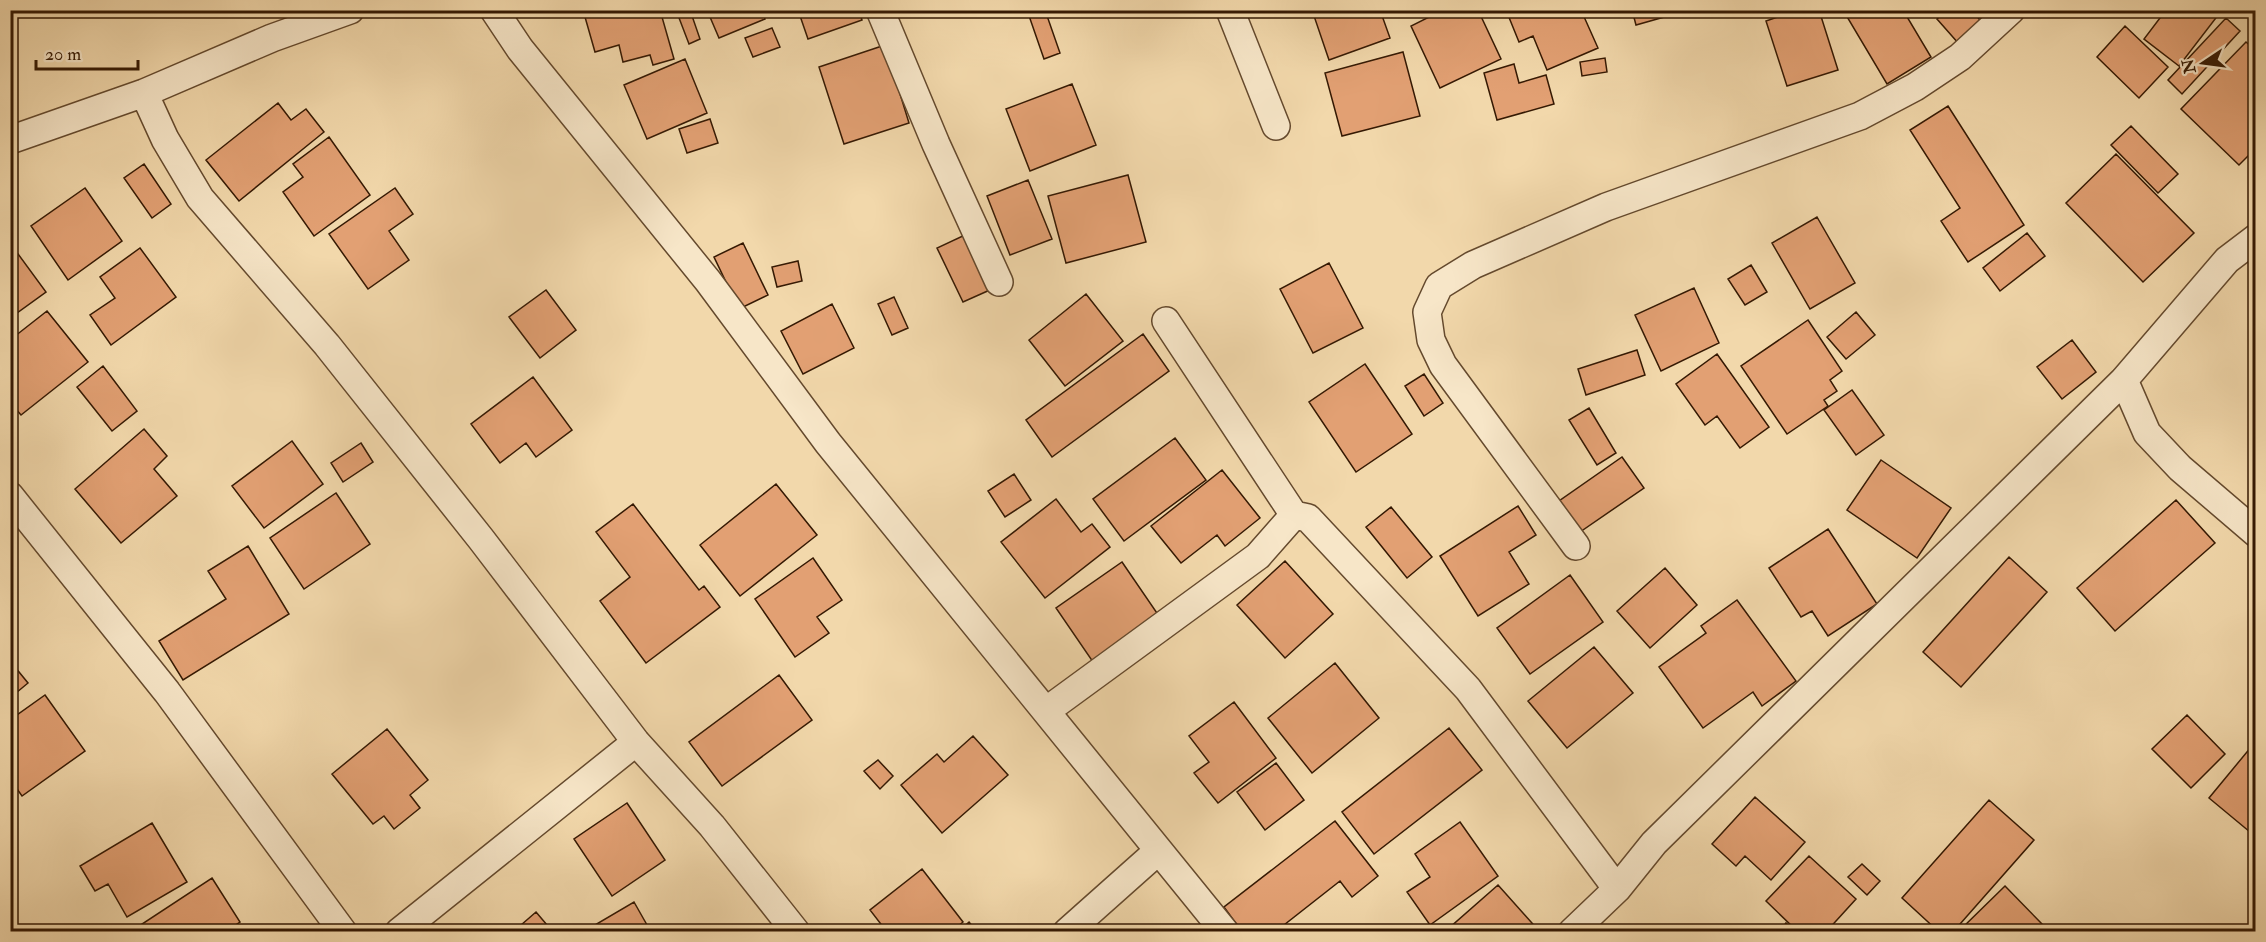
<svg xmlns="http://www.w3.org/2000/svg" width="2266" height="942" font-family="'IM FELL Double Pica',serif">
  <style>
    .building { fill: #e2a073; stroke: #351903; stroke-width: 1.5 }
    .lines { fill: none; stroke-linecap: round; stroke-linejoin: round }
    .street-casing { stroke: #64492d; stroke-width: 30 }
    .street { stroke: #f7e6c8; stroke-width: 27 }
  </style>
  <rect width="100%" height="100%" fill="#f2d8ab"/>
  <filter id="stains"><feTurbulence type="fractalNoise" baseFrequency=".00333" numOctaves="4"/><feColorMatrix values="0 0 0 0 .2 0 0 0 0 .09 0 0 0 0 .02 0 0 0 .5 -.17"/></filter>
  <radialGradient id="worn" r=".72"><stop offset=".6" stop-color="#630" stop-opacity="0"/><stop offset="1" stop-color="#630" stop-opacity=".3"/></radialGradient>
  <path class="building" d="M583 10H660L674 59 653 65 650 55 623 62 619 45 595 52Z
    M676 10H690L700 39 689 44Z
    M707 10H762L765 19 719 38Z
    M798 10H859L862 20 808 39Z
    M1027 10H1045L1060 53 1044 59Z
    M1319 10H1380L1390 38 1329 60 1313 13Z
    M1443 10H1478L1501 59 1440 88 1411 26Z
    M1506 10H1581L1598 48 1547 70 1533 36 1519 42Z
    M1632 10H1689L1636 25Z
    M1799 10H1819L1838 70 1787 86 1766 21Z
    M1843 10H1903L1931 57 1887 84Z
    M1947 10H1972L1983 24 1959 44 1937 19Z
    M2166 10H2222L2179 66 2144 39Z
    M2226 18 2240 31 2182 94 2168 80Z
    M2125 26 2168 67 2139 98 2097 57Z
    M772 28 780 47 753 57 745 38Z
    M2246 42 2256 51V148L2239 165 2181 109Z
    M885 45 909 123 844 144 819 67Z
    M1403 52 1420 116 1342 136 1325 73Z
    M1605 58 1607 72 1582 76 1580 62Z
    M685 59 707 113 647 139 624 85Z
    M1514 64 1519 83 1546 75 1554 104 1497 120 1484 73Z
    M1072 84 1096 145 1030 171 1006 109Z
    M278 103 291 120 306 109 324 132 239 201 206 160Z
    M1948 106 2024 225 1968 262 1941 221 1960 208 1910 130Z
    M710 119 718 143 687 153 679 129Z
    M2131 126 2178 174 2158 193 2111 145Z
    M329 137 370 195 314 236 283 192 303 177 293 164Z
    M2116 154 2194 233 2143 282 2066 203Z
    M144 164 171 204 152 218 124 178Z
    M1128 175 1146 242 1066 263 1048 196Z
    M1028 180 1052 239 1010 255 987 196Z
    M85 188 122 241 68 280 31 226Z
    M395 188 413 214 389 231 409 260 368 289 329 234Z
    M1817 217 1855 283 1810 309 1772 243Z
    M2027 233 2045 256 2000 291 1983 268Z
    M967 234 992 289 963 302 937 248Z
    M10 243 46 292 10 318Z
    M743 243 768 295 739 309 714 257Z
    M140 248 176 297 111 345 90 315 115 298 100 277Z
    M798 261 802 281 777 287 772 267Z
    M1329 263 1363 328 1313 353 1280 289Z
    M1751 265 1767 292 1745 305 1728 279Z
    M1694 288 1719 343 1661 371 1635 315Z
    M546 290 576 330 540 358 509 317Z
    M1086 294 1123 341 1065 386 1029 340Z
    M894 297 908 328 892 335 878 304Z
    M832 304 854 348 803 374 781 331Z
    M47 311 88 362 21 415 10 402V340Z
    M1856 312 1875 335 1846 359 1827 337Z
    M1808 320 1842 371 1830 380 1837 391 1824 400 1828 406 1787 434 1741 366Z
    M1143 334 1169 371 1052 457 1026 420Z
    M2072 340 2096 372 2062 399 2037 367Z
    M1637 350 1645 375 1586 395 1578 369Z
    M1717 354 1769 427 1740 448 1717 416 1705 425 1676 384Z
    M1365 364 1412 434 1356 472 1309 402Z
    M103 366 137 411 112 431 77 387Z
    M1424 374 1443 403 1424 416 1405 386Z
    M533 377 572 430 536 457 526 443 500 463 471 424Z
    M1852 390 1884 435 1856 455 1824 410Z
    M1589 408 1616 453 1597 465 1569 420Z
    M144 429 167 456 154 469 177 496 121 543 75 489Z
    M1175 438 1206 480 1124 541 1093 499Z
    M292 441 323 484 264 528 232 486Z
    M361 443 373 462 343 482 331 463Z
    M1622 457 1644 488 1580 532 1559 501Z
    M1881 460 1951 508 1917 558 1847 510Z
    M1222 470 1260 518 1225 546 1217 535 1181 563 1151 526Z
    M1014 474 1031 500 1005 517 988 491Z
    M776 484 817 535 740 596 700 545Z
    M336 493 370 544 304 589 270 538Z
    M1056 499 1081 532 1092 524 1110 547 1045 598 1001 542Z
    M2176 500 2215 543 2115 631 2077 588Z
    M633 504 699 590 704 586 720 607 646 663 600 601 630 577 596 532Z
    M1518 506 1536 535 1509 552 1529 584 1478 616 1440 556Z
    M1391 507 1432 557 1407 578 1366 527Z
    M1828 529 1877 604 1828 636 1812 611 1801 617 1769 568Z
    M248 546 289 614 183 680 159 641 226 599 208 571Z
    M2009 557 2047 592 1961 687 1923 652Z
    M813 558 842 600 817 617 829 633 795 657 755 599Z
    M1285 561 1333 614 1285 658 1237 605Z
    M1122 562 1159 616 1093 662 1056 608Z
    M1665 568 1697 605 1650 648 1617 611Z
    M1570 575 1603 622 1530 674 1497 628Z
    M1737 600 1796 681 1762 706 1753 692 1703 728 1659 667 1706 633 1701 626Z
    M1594 647 1633 693 1567 748 1528 701Z
    M10 661 28 683 10 698Z
    M1335 663 1379 718 1312 773 1268 718Z
    M779 675 812 720 722 786 689 742Z
    M45 695 85 751 22 796 10 779V720Z
    M1234 702 1276 758 1218 803 1194 773 1209 762 1189 736Z
    M2187 715 2225 754 2191 788 2152 749Z
    M1449 728 1482 770 1374 854 1342 812Z
    M387 729 428 780 410 795 420 808 394 829 384 816 373 824 332 774Z
    M973 736 1008 775 942 833 901 785 937 754 944 762Z
    M2256 741V837L2209 798Z
    M878 760 893 776 880 789 864 771Z
    M1276 763 1304 800 1265 830 1237 792Z
    M1755 797 1805 842 1771 880 1745 856 1736 866 1712 844Z
    M1989 800 2034 840 1953 932H1939L1902 898Z
    M627 803 665 860 612 896 574 839Z
    M1335 821 1378 876 1352 897 1340 881 1275 932H1242L1224 907Z
    M1460 822 1498 876 1430 925 1407 892 1430 877 1415 854Z
    M152 823 187 882 127 917 108 884 95 891 80 866Z
    M1809 856 1856 899 1826 932H1798L1766 901Z
    M1862 864 1880 881 1867 895 1848 877Z
    M922 869 963 922 951 932H887L870 910Z
    M212 878 240 922 225 932H142L139 926Z
    M1498 885 1540 932H1450L1448 929Z
    M2005 886 2042 924 2034 932H1958Z
    M634 902 651 932H583Z
    M536 912 553 932H513Z
    M969 922 977 932H958Z
    M1786 923 1795 932H1779Z"/>
  <g class="lines">
    <defs>
      <path id="street" d="M494 10 520 49 708 281 828 443 1225 932
        M880 10 936 144 999 282
        M1230 10 1276 126
        M144 93 165 139 200 198 327 345 481 539 636 742 712 826 796 932
        M10 140 144 93 272 38 350 10
        M1166 321 1294 515
        M2124 380 2147 433 2180 468 2256 533
        M10 496 167 692 343 932
        M1576 546 1443 365 1431 340 1427 312 1439 286 1473 265 1606 207 1860 116 1915 87 1960 57 2011 10
        M1046 711 1258 556 1294 515 1308 518 1468 689 1617 889
        M399 932 636 742
        M1067 932 1158 851
        M1572 932 1617 889 1654 843 2124 380 2227 260 2256 238"/>
    </defs>
    <use href="#street" class="street-casing"/>
    <use href="#street" class="street"/>
  </g>
  <rect width="2266" height="942" fill="none" stroke="#f2d8ab" stroke-width="36"/>
  <rect x="12" y="12" width="2242" height="918" fill="none" stroke="#351903" stroke-width="3"/>
  <rect x="18" y="18" width="2230" height="906" fill="none" stroke="#351903" stroke-width="1.5"/>
  <g transform="translate(2203 63) rotate(257)" stroke="#f7e6c8" stroke-width="4.5" paint-order="stroke">
  <path d="M0-4.5L10 22L0 15L-10 22Z" fill="#351903"/>
  <text y="-9" font-size="16" font-weight="bold" text-anchor="middle" fill="#351903">N</text>
  </g>
  <path d="M36 60v9h102v-9" fill="none" stroke="#351903" stroke-width="3"/>
  <text x="45" y="60" font-size="18" fill="#351903" stroke="#f7e6c8" stroke-width="4.5" paint-order="stroke">20 m</text>
  <rect width="100%" height="100%" filter="url(#stains)"/>
  <rect width="100%" height="100%" fill="url(#worn)"/>
</svg>
